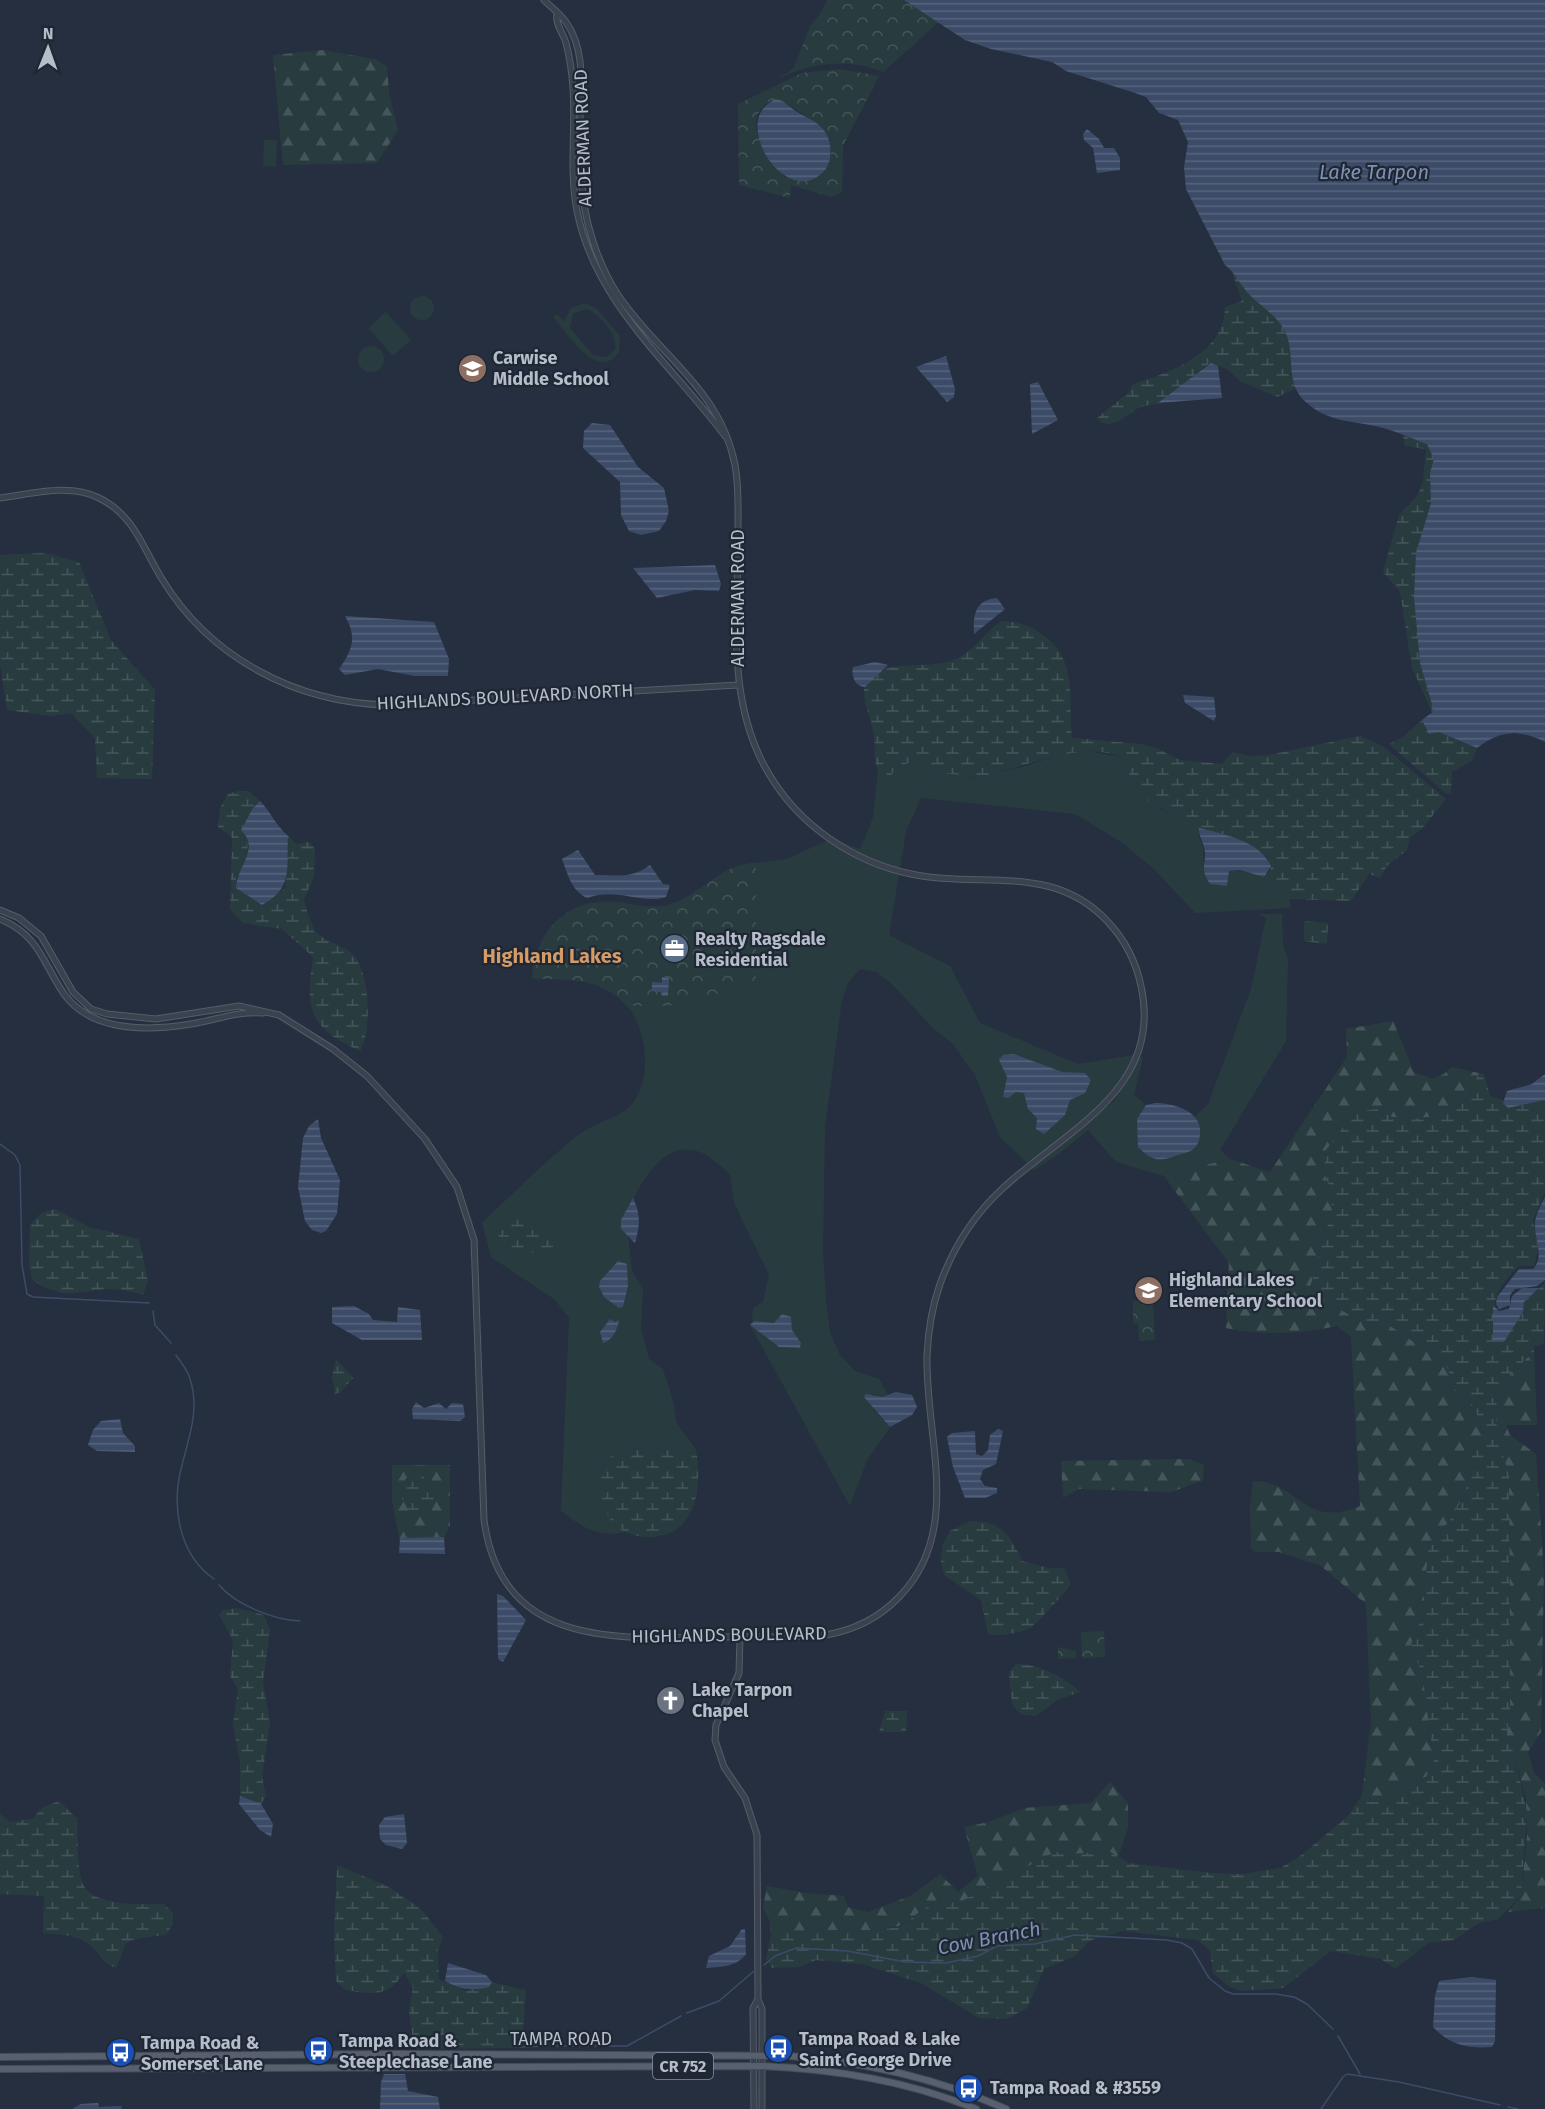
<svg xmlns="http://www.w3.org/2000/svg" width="1545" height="2109" font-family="'Fira Sans',sans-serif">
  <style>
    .green { fill: #283c40; fill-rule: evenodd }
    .forest { fill: url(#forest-firs) }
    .wetland { fill: url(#wetland-marsh) }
    .park { fill: url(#park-crowns); fill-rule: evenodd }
    .water { fill: url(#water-rules) }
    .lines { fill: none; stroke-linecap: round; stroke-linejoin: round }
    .stream { stroke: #3c4c68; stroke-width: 1.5 }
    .minor-casing { stroke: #555d6a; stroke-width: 7 }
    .major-casing { stroke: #434b58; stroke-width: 8 }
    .minor { stroke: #3a424f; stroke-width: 5 }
    .major { stroke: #58606f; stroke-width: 6 }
    .labels { text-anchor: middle; stroke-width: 4.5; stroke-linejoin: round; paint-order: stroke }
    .shield { fill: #1f2634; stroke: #89909d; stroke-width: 1.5 }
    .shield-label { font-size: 16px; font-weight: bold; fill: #b6bdca }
    .street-label { font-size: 18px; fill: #b6bdca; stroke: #1f2634 }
    .poi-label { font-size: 18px; font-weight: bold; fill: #b6bdca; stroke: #1f2634; text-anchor: start }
    .water-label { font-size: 20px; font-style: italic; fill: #7e91b1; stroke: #1f2634 }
    .neighbourhood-label { font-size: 20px; font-weight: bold; fill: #d39b68; stroke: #1f2634 }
  </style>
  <defs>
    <pattern id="forest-firs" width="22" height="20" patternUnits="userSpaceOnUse" patternTransform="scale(1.5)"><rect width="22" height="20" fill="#283c40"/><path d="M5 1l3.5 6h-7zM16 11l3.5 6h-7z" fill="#45565a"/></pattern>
    <pattern id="wetland-marsh" width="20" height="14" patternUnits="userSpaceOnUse" patternTransform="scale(1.5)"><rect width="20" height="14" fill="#283c40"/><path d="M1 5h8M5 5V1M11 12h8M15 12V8" fill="none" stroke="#45565a"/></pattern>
    <pattern id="park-crowns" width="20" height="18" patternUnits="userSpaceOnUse" patternTransform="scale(1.5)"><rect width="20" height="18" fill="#283c40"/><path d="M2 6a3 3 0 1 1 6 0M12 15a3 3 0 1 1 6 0" fill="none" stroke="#45565a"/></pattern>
    <pattern id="water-rules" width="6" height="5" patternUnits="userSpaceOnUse" patternTransform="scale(1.5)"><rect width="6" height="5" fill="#3c4c68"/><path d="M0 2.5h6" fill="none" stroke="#56647c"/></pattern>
  </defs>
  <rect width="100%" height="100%" fill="#262f3f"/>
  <path class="green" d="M264 140H277L276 167 263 166Z
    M410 308a12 12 0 1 1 24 0a12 12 0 1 1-24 0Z
    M584 303 597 309 620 336 619 352C598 383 567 333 553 317L557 314 564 321 571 308ZM586 309C599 313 618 334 615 349L607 357 593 355 570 328 573 314Z
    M386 312 411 340 393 356 368 328Z
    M358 359a13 13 0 1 1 26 0a13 13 0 1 1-26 0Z
    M1087 751 1121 757 1135 787 1161 810 1199 826 1201 829 1199 837C1209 857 1197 865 1210 884L1227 879 1229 871C1243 870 1254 875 1268 873L1271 866 1277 889 1290 899V908L1195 913 1154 869 1121 842 1075 814 921 798 906 831 900 869 869 858 839 841 860 849 873 818 878 770 880 774 911 762 937 775 951 772 973 778 1026 766 1063 753Z
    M828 840 867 863 899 874 889 935 950 966 980 1023 1078 1064 1134 1055C1111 1107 1069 1129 1028 1164L1000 1137 975 1075 953 1044 933 1028 892 984 876 972 860 969 848 983 842 1000 825 1127 823 1252 826 1300 830 1333 840 1355 855 1371 879 1379 888 1394 881 1397 872 1394 873 1409 890 1427 867 1460 850 1506 750 1325 779 1347 800 1348 801 1343 792 1330 791 1320 782 1314 774 1323 752 1321 753 1308 763 1302 769 1275 734 1203 730 1174C721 1167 710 1156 700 1152 657 1136 632 1200 621 1229L628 1236 632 1271 643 1289 641 1329 649 1359 663 1369 673 1401 677 1424 696 1449 697 1456 676 1446 630 1449 610 1457 598 1474 613 1524 626 1532C600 1538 581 1528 561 1510L569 1318 554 1299 491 1257 482 1223C513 1193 545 1162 578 1135 593 1124 614 1119 627 1109 654 1087 648 1029 627 1006H669L756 983V863L787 859ZM618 1261 627 1264 628 1286 623 1307 619 1308 599 1290 600 1281Z
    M1258 914H1282L1283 945 1288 958 1286 1041 1220 1150 1230 1159 1185 1170 1169 1183 1164 1176 1116 1162 1088 1130 1059 1154 1034 1170 1031 1168 1114 1101 1139 1056 1143 1057 1134 1095 1146 1105 1137 1119 1159 1161 1169 1158 1199 1124 1194 1117 1208 1104 1251 989 1266 918Z"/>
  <path class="forest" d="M323 50 374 59 387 66 389 93 398 130 377 163 283 165 273 55Z
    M1393 1021 1414 1072 1432 1079 1444 1074 1451 1067 1479 1073 1467 1099 1439 1116 1411 1119 1392 1117 1377 1109 1324 1172 1331 1191 1332 1215 1323 1236 1311 1285 1316 1295 1358 1320 1389 1325 1446 1364 1455 1389 1474 1406 1484 1438 1472 1453 1465 1494 1449 1522 1434 1537 1428 1551 1423 1614 1411 1645 1423 1677 1434 1763 1426 1777 1408 1783 1381 1802 1358 1801 1362 1795 1371 1721 1366 1604 1321 1566 1279 1552H1255L1251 1548 1250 1505 1253 1481C1299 1481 1303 1530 1360 1506L1351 1337 1337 1326C1300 1334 1264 1336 1226 1328L1229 1263 1169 1183 1185 1170 1230 1159 1270 1172 1347 1057 1346 1029Z
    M1534 1352 1537 1425H1506L1510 1435 1536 1454 1544 1574 1541 1732 1528 1752 1534 1773 1545 1783V1908L1508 1912 1521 1896 1527 1835 1526 1799 1514 1753 1506 1738 1510 1711 1509 1476C1501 1447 1487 1411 1504 1383 1511 1371 1524 1361 1534 1352Z
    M1189 1459 1204 1465 1203 1480 1172 1492 1079 1489 1063 1498 1061 1461Z
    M392 1465H450V1526L444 1537 400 1538V1541L392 1500Z
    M1110 1782 1128 1803V1827L1118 1858 1108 1851 1074 1854 1055 1852 958 1904 936 1901 899 1926 877 1930 791 1931 771 1935 770 1921 763 1908 767 1886 806 1893 844 1896 848 1907 868 1912 910 1896 940 1874 958 1892 978 1876 964 1827 989 1822 1024 1808 1091 1803Z"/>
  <path class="wetland" d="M1236 267 1286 308 1297 388 1277 397 1240 381 1227 369 1210 363C1193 374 1181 391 1164 402 1157 405 1148 404 1141 407 1128 412 1110 434 1097 418L1128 393 1133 384C1170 373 1225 353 1225 307L1242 301 1232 272Z
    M1365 421 1436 428 1439 708 1432 712 1412 668 1400 592 1383 572 1399 515 1418 495 1423 481 1426 449 1405 446 1403 434Z
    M45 553 79 562 111 640 155 690 152 779 97 778 95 738 71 713 50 716 7 710 0 664V555Z
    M1002 621C1021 622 1034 627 1048 639 1078 664 1068 704 1072 738L1141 744 1156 748 1180 760 1222 764 1232 752 1251 756 1269 755 1360 736 1384 747 1446 799 1422 829 1410 837 1407 850 1387 866 1380 878 1369 874 1351 901 1289 899 1277 889 1267 857 1230 836 1201 829 1151 804 1135 787 1121 757C1084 742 1038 762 1002 771 993 774 983 777 974 777 959 777 954 771 937 775L911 762 897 767 890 777 880 774C872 761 876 750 874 736 872 719 863 705 864 688 870 682 881 670 888 668 909 663 935 668 956 659 975 650 985 632 1002 621Z
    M1422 720 1429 734 1439 732 1477 748 1472 761 1452 772 1451 793 1446 794 1389 744 1403 737Z
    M238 791H248L260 801 253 808 247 836 248 857 236 879V887L262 905 285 888 288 836 296 844 309 842 315 848 314 876 304 900C307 911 311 927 319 935 330 944 346 945 355 957 370 975 372 1032 360 1051 309 1028 305 1010 313 957L282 929 243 923 230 909 232 837 218 827 220 808 228 794Z
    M1304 921 1328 923 1327 944 1304 941Z
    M1479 1073 1484 1074 1490 1096 1502 1100 1508 1108 1545 1100V1192L1533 1220 1538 1249 1534 1266H1519C1491 1293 1493 1304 1493 1342H1504L1523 1312 1524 1302 1545 1283 1544 1344 1534 1346V1352C1524 1361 1511 1371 1504 1383 1487 1411 1501 1447 1509 1476L1510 1711 1506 1738 1514 1753 1527 1812 1521 1896 1498 1919 1479 1923 1454 1940 1428 1943 1395 1969 1381 1959 1331 1951 1283 1988 1242 1991 1228 1986 1213 1973 1210 1951 1198 1940 1123 1931 1089 1941 1075 1956 1044 1969 1027 2008 1007 2019 979 2018 921 1983 862 1964 816 1960 798 1967 772 1968 766 1959 771 1935 791 1931 877 1930 899 1927 936 1901 958 1903 1055 1852 1074 1854 1109 1851 1128 1863 1211 1873 1242 1874 1280 1868 1299 1857 1347 1817 1358 1801 1381 1802 1408 1783 1426 1777 1434 1763 1423 1677 1411 1645 1423 1614 1428 1551 1434 1537 1449 1522 1465 1494 1472 1453 1484 1437 1474 1406 1455 1389 1446 1364 1389 1325 1358 1320 1316 1295 1311 1285 1323 1236 1332 1215 1331 1191 1324 1172 1326 1150 1355 1112 1377 1109 1392 1117 1411 1119 1439 1116 1467 1099Z
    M55 1209 89 1227 139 1239 148 1282 143 1294C133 1293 121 1289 111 1289 73 1291 70 1301 33 1281L29 1266 30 1225 41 1213Z
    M510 1218 537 1222 547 1236 553 1237 554 1246C537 1259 519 1249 500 1243L498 1231Z
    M336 1359 353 1378 341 1392 335 1394 332 1376Z
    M676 1446 697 1456C702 1494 693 1540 644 1537 633 1536 619 1531 612 1522 602 1509 601 1490 598 1474L610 1457 630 1449Z
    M423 1476 435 1498 431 1512 420 1515 410 1512 399 1493 406 1478Z
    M971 1521C1000 1521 1011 1535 1022 1561L1048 1568H1064L1071 1584C1069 1588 1037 1623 1033 1626 1025 1633 998 1637 988 1634L981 1600 944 1575 941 1562 942 1546 950 1531Z
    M238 1608 264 1615 270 1631 263 1682 270 1723 262 1777 266 1796 261 1804 240 1796V1763L233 1724 238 1689 230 1676 233 1640 219 1615 223 1610Z
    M1016 1664C1041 1664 1062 1677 1081 1692L1059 1699 1036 1716 1020 1714 1012 1704 1009 1672Z
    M885 1711H907L906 1732H879Z
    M59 1801 77 1819C78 1838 77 1860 81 1879 87 1908 143 1904 164 1904L173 1913V1922L167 1934C152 1938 139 1936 126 1943L116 1968C99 1961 104 1957 92 1947 78 1934 62 1935 43 1933L44 1896 0 1894V1814L10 1822 32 1819 43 1807Z
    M337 1865 389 1887 421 1909 443 1937 438 1949 439 1979 465 1991 491 1982 526 1990 523 2033 517 2048 414 2049 409 2010 413 1988 404 1973C387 1998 372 1994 345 1990L336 1981 334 1936Z"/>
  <path class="park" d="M827 0H904L939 22 883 72C849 57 809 63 777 79L793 69 811 25 820 14Z
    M839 69 879 76 843 146 842 192 831 197 791 185 790 198 739 185 738 104 802 73ZM770 101 785 102 822 127 831 153 826 169 785 177C767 160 739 120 770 101Z
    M756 863V984L669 1006H627C599 976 570 980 532 979 534 933 567 897 615 902 637 904 653 911 674 903 704 892 723 863 756 863Z
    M1133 1301H1153L1155 1340 1139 1341 1138 1324 1133 1323Z
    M1104 1631 1105 1657 1082 1658 1081 1632Z
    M1058 1647 1076 1651V1658L1058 1659Z"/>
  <path class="water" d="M904 0H1545V742C1519 729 1500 730 1477 748L1439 732 1429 734 1422 720 1434 711 1420 663 1414 597 1416 553 1431 503 1430 473 1434 459 1427 444C1410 438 1392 429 1375 426 1350 421 1327 421 1307 403 1285 385 1295 359 1287 336 1280 316 1260 307 1247 292 1239 282 1235 273 1225 265L1186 189 1184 167 1188 142 1178 120 1159 113 1146 97 1135 93 1066 71 1052 62 991 49 965 40Z
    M776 99C785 100 791 109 799 113 807 118 816 121 822 128 833 139 834 164 821 174 784 207 728 119 776 99Z
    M1087 129 1099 139 1104 148H1114L1120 158V170L1097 173 1093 148 1084 140 1083 134Z
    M946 356 955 389 954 397 947 402 916 367Z
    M1211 363 1218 366 1222 398 1158 403Z
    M1038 382 1058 420 1032 434 1030 384Z
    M592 423 610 425 638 467 664 488 669 511 666 521 659 531 641 535 629 531 621 515 620 482 583 448 584 431Z
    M715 565 721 584 719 591 695 590 657 598 633 568Z
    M997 598 1005 609 974 634C973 615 975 600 997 598Z
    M345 616 434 622 449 659 448 676H415L378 669 345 675 339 669C353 649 357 637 345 616Z
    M875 662 888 665 865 687C855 687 851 676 853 667Z
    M1183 695 1214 697 1216 716 1214 721 1185 703Z
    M260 801C271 812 276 826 288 836 286 868 294 888 262 905L236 888C236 867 261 850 241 830L253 808Z
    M1199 828C1223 834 1260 841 1271 866L1264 877 1240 870 1229 871 1227 886 1210 884C1198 866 1208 864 1204 847 1202 840 1199 836 1199 828Z
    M578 850 595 875C618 875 631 879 650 865L663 884 670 885 666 897C641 905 619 887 587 898 571 890 568 875 562 859Z
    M662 977 669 978 668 996H662L661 992 652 991V982L662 983Z
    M1014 1054 1062 1072 1085 1073 1091 1080 1085 1093 1070 1100 1065 1115 1044 1134 1036 1129 1037 1118 1028 1109 1024 1093 1016 1092 1008 1098 1003 1097 1007 1077 999 1060 1003 1055Z
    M1545 1074V1100L1508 1108 1503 1103 1507 1091 1532 1084Z
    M1155 1103C1173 1103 1202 1111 1200 1133 1200 1139 1198 1146 1192 1150 1188 1153 1180 1154 1175 1156 1158 1163 1150 1159 1138 1147L1137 1119 1146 1105Z
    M318 1119 321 1138 340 1180 337 1214 326 1231 321 1233 312 1230 305 1221 298 1187 303 1138 309 1126Z
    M1545 1197V1280L1537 1286 1515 1289 1510 1295V1305L1499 1309 1496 1304 1497 1297 1519 1269H1533C1545 1257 1534 1239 1535 1224 1535 1215 1541 1205 1545 1197Z
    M633 1198C641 1215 640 1226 635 1243L621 1229V1220Z
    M618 1261 627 1264 628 1286 623 1307 619 1308 604 1297 599 1287 600 1281Z
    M1522 1288H1539L1524 1302 1523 1312 1504 1342H1493V1305L1499 1311 1509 1309 1512 1296Z
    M354 1306 369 1314 373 1320 397 1322 398 1307 420 1310 422 1340H362L332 1323V1307Z
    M782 1314 791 1317 792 1330 801 1343 800 1348 779 1347 750 1325 754 1321 774 1323Z
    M610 1319 615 1322 619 1320C618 1329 612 1341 603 1343L600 1332Z
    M896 1392 912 1395 917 1407 912 1415 890 1427 864 1397 866 1394 882 1397Z
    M416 1402 424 1408 439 1403 446 1409 452 1403 463 1404 465 1417 460 1421 413 1419 412 1409Z
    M120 1419 123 1433 135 1446V1452L97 1451 88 1445 93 1430 101 1421Z
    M998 1429 1003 1431 996 1464 983 1470 980 1479 985 1486 997 1488V1493L985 1498H965L953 1467 947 1437 952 1433 975 1431 976 1454 982 1456 988 1450 990 1435Z
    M444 1537 445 1554 399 1553 400 1538Z
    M497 1594 503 1596 526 1620 503 1662 498 1659Z
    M240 1796 261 1804 273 1824 271 1837 260 1830 239 1804Z
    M404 1814 407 1843 402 1849 386 1845 380 1839 379 1825 385 1817Z
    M742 1929H745L746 1954C735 1968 723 1966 706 1968L709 1956 730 1946Z
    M448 1963 486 1975 492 1982 489 1987C471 1991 461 1990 445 1981Z
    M1471 1977 1496 1980 1495 2041 1492 2047C1468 2049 1450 2045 1433 2027L1435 1996 1439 1981Z
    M384 2074H405L408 2091 438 2097 440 2109H380L381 2082Z
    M98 2103 99 2107 121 2106 122 2109H72L81 2104Z"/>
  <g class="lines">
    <path class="stream" d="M0 1144 15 1155 20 1165 22 1265 27 1294 33 1297 149 1303
      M153 1311 155 1325 171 1343
      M176 1355C181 1363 188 1370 190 1379 200 1409 189 1437 182 1465 171 1505 178 1554 214 1579
      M219 1585C236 1605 274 1620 300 1621
      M764 1965 775 1956 796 1948 848 1951 905 1962 946 1963 978 1956 997 1946 1035 1944 1075 1935 1167 1940 1182 1943 1192 1949 1209 1978 1225 1991 1233 1994H1276L1294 1997 1307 2004 1333 2029
      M687 2013 719 2001 754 1971
      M1338 2036 1360 2074
      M554 2046H627L681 2016
      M519 2047 546 2046
      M1508 2107 1518 2109
      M1321 2109 1343 2077 1347 2074 1399 2082 1500 2105"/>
    <defs>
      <path id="minor" d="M557 14C555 24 563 33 566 43 570 58 572 73 573 88 576 129 569 171 577 211 595 303 671 364 725 436
        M0 498C32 494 69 483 99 498 134 515 143 548 162 579 210 658 296 703 388 705L738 685
        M0 910 19 918 41 936 73 992 91 1009 107 1014 156 1019 239 1006 279 1015 333 1049 367 1076 425 1139 457 1187 474 1240 484 1520C501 1646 613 1639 711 1637 749 1636 788 1638 826 1635 854 1630 879 1618 899 1597 964 1531 925 1437 927 1356 928 1332 932 1307 940 1284 953 1248 974 1215 1002 1189 1064 1131 1164 1090 1141 986 1136 962 1125 940 1108 922 1053 862 981 889 911 874 853 862 799 825 769 774 724 699 739 612 738 528 738 507 739 486 735 465 720 388 659 356 618 295 607 278 598 258 592 238 580 202 580 161 580 124 580 90 587 52 566 22 560 14 551 7 544 0
        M0 919C40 936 42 962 64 994 92 1033 148 1031 191 1024 216 1020 237 1011 263 1013
        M740 1636 739 1673 716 1725 715 1740 724 1767 745 1798 757 1835 758 1999 762 2009V2109
        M754 2109 753 2008 758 1999"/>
      <path id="major" d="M0 2057 397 2054 790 2056C864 2062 937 2078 1006 2109
        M0 2069 761 2066C835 2069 908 2081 976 2109"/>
    </defs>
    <use href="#minor" class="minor-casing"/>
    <use href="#major" class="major-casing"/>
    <use href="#minor" class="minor"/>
    <use href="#major" class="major"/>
  </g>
  <defs>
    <symbol id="school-disc" viewBox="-11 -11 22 22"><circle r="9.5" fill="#8d6e63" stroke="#1f2634"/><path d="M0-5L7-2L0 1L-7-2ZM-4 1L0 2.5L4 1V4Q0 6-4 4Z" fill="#fff"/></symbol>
    <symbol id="office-disc" viewBox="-11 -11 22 22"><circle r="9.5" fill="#5c6f8a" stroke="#1f2634"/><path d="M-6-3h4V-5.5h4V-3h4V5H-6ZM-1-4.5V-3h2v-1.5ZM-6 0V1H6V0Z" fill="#fff"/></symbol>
    <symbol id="church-disc" viewBox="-11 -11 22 22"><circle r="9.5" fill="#6b7280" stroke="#1f2634"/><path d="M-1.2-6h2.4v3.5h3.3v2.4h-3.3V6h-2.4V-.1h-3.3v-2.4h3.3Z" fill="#fff"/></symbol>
    <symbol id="bus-disc" viewBox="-11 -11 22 22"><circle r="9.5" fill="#1a4fb4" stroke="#1f2634"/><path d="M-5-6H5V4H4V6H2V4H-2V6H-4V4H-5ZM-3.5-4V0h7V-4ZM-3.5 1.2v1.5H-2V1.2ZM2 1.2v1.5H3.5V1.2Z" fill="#fff"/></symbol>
  </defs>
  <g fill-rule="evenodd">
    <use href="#school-disc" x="456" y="352" width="33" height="33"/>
    <use href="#office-disc" x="658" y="932" width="33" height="33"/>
    <use href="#school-disc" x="1132" y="1274" width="33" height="33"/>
    <use href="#church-disc" x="654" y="1684" width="33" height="33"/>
    <use href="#bus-disc" x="762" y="2032" width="33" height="33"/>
    <use href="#bus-disc" x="302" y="2034" width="33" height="33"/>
    <use href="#bus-disc" x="104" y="2036" width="33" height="33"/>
    <use href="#bus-disc" x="952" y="2072" width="33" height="33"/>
  </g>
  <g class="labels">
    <rect class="shield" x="653" y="2053" width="60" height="26" rx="4.5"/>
    <g class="shield-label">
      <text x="683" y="2072">CR 752</text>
    </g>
    <g class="street-label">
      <text transform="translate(583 138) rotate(-92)" y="6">ALDERMAN ROAD</text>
      <text transform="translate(738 598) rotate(-90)" y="6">ALDERMAN ROAD</text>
      <text transform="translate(505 697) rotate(-3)" y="6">HIGHLANDS BOULEVARD NORTH</text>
      <text transform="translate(729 1635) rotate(-1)" y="6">HIGHLANDS BOULEVARD</text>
      <text x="561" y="2045">TAMPA ROAD</text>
    </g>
    <g class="poi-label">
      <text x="493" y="364">Carwise<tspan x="493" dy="21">Middle School</tspan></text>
      <text x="695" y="945">Realty Ragsdale<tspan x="695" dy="21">Residential</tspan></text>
      <text x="1169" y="1286">Highland Lakes<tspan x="1169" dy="21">Elementary School</tspan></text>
      <text x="692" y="1696">Lake Tarpon<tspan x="692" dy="21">Chapel</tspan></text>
      <text x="799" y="2045">Tampa Road &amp; Lake<tspan x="799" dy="21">Saint George Drive</tspan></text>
      <text x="339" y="2047">Tampa Road &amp;<tspan x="339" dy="21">Steeplechase Lane</tspan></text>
      <text x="141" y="2049">Tampa Road &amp;<tspan x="141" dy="21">Somerset Lane</tspan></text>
      <text x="990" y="2094">Tampa Road &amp; #3559</text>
    </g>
    <g class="water-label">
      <text x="1374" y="179">Lake Tarpon</text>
      <text transform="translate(989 1938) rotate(-11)" y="7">Cow Branch</text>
    </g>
    <g class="neighbourhood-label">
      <text x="552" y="963">Highland Lakes</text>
    </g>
  </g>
  <g transform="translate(48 48) rotate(1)" stroke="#1f2634" stroke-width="4.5" paint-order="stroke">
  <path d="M0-4.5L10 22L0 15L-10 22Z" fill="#b6bdca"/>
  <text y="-9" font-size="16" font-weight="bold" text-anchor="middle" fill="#b6bdca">N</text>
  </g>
</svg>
